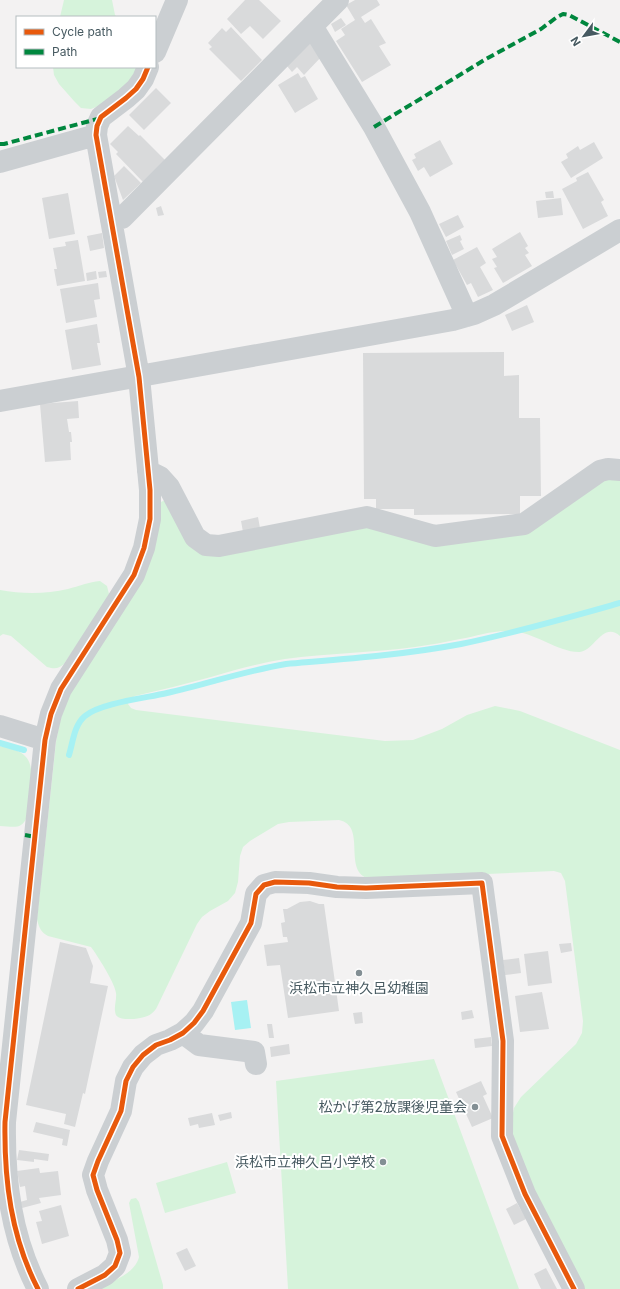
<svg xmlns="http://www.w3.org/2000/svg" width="620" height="1289" font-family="Inter,'Noto Sans JP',sans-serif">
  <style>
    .green { fill: #d6f3db }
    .water { fill: #a7f1f3 }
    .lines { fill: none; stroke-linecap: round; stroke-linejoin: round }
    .stream { stroke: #a7f1f3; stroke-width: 6 }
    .building { fill: #d9dadb }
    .minor { stroke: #cbcfd2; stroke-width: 22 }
    .quiet { stroke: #00873e; stroke-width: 4; stroke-dasharray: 8 4; stroke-linecap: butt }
    .cycleway-casing { stroke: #fff; stroke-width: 8 }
    .cycleway { stroke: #e8590c; stroke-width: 5 }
    .poi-dot { fill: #838f94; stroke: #fff; stroke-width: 1.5 }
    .labels { text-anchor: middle; stroke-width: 4; stroke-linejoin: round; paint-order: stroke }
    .poi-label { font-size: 14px; fill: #475a61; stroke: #fff; text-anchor: end }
  </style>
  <rect width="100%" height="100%" fill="#f3f2f2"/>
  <path class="green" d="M64 0H112L115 15 117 17H60Z
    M53 67H139L129 84 101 105 91 109 81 108 74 101 59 84 54 75Z
    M620 477V636C603 621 594 651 580 652 559 653 533 631 510 631 493 630 477 636 460 639 445 642 430 645 415 647 372 653 328 653 285 659 260 663 235 670 211 677 186 684 160 690 135 696L130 699 128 704 131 708 136 710 385 741 413 740 442 729 467 715 495 706 520 711 620 750V1289H582L533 1191 512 1134 511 1122 514 1108 521 1097 576 1044 582 1033 583 1021 565 881 561 873 554 871 370 879C341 872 368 826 339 820L289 822 278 824 250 841 243 847 240 856 238 882 235 893 228 901 210 911 202 917 197 924 157 1007C156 1009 154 1012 151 1014 145 1019 120 1022 116 1015 113 1008 117 1000 116 993 115 983 97 955 91 947L48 936C41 932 39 928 37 919L56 742 61 717 70 694 143 579 161 502 165 500 189 542 367 525 527 531 603 478Z
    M100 581 107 586 109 594 106 601 64 664C58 669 55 669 47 667L11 636 3 634 0 636V590C22 594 46 594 68 589 79 586 89 582 100 581Z
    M0 746C8 748 20 750 26 757 37 769 29 802 27 817 21 831 12 826 0 826Z
    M434 1059 519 1289H288L276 1081Z
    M227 1162 236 1193 165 1213 156 1183Z
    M136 1198 139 1202 163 1285V1289H97C112 1281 135 1274 139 1257L129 1203 131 1199Z"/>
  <path class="water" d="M247 1000 251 1028 235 1030 231 1002Z"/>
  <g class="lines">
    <path class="stream" d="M0 743 24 750
      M69 755C73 742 74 725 85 716 100 703 146 698 167 693 207 684 245 671 286 664 344 659 403 655 461 644 515 633 567 618 620 603"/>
  </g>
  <path class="building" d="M245 0H259L281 21 263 39 250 26 241 34 227 19Z
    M355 0H377L380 5 361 17 365 23 371 19 386 43 379 46 391 65 362 82 336 41 345 35 341 29 355 20 346 5Z
    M341 18 346 25 335 32 331 24Z
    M231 27 262 60 241 81 209 49 212 47 208 43 222 28 226 32Z
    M310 43 323 55 304 75 297 67 292 72 287 66Z
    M298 73 301 78 305 76 318 99 295 113 278 85Z
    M156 88 171 103 144 130 129 115Z
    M128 126 139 136 140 135 165 160 143 182 116 154 118 152 110 144Z
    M440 140 453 164 430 177 424 167 418 171 412 160 416 158 414 154Z
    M594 142 603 158 571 178 561 162 568 158 566 154 578 146 580 150Z
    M124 166 141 183 123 200 114 176Z
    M588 172 604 200 601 202 608 216 583 229 562 189 577 181 576 178Z
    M553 191 554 198H546L545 192Z
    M68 193 75 234 49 239 42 198Z
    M561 198 563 215 538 218 536 201Z
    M161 206 164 215 158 216 156 208Z
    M458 215 464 227 446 237 439 224Z
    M520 232 528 246 525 248 529 253 525 255 532 266 503 283 494 268 497 267 492 259 497 257 492 249Z
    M102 233 104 248 90 251 87 236Z
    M460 235 462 240 460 241 464 249 452 255 446 241Z
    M78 240 85 281 57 286 54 269H57L53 248 66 246 65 242Z
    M477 247 486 263 480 267 493 290 478 297 471 283 467 285 453 260Z
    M96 271 97 279 87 281 86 273Z
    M106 271 107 277 99 278 98 272Z
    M98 283 100 299 94 300 97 317 66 323 60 289Z
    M527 305 534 322 512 331 505 315Z
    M97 324 100 343H97L101 365 72 370 65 330Z
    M504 352V376L519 375V418H540L541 496H520V514L414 515V509H376V499H364L363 353Z
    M78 401 79 418 67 419 69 432H71L72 442H70L71 460 45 462 40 404Z
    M258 517 260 528 243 532 241 521Z
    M310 901 319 904H324L339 1011 288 1018 280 965 267 966 264 945 288 942 287 937H283L281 923 285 922 283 909H287L300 902Z
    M60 942 86 948 93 966 90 983 108 986 85 1094 83 1093 75 1127 64 1124 66 1114 26 1105Z
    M571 943 572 951 561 953 559 944Z
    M548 951 552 983 528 986 524 954Z
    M519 958 521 973 505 975 503 960Z
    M542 992 549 1029 520 1032 515 996Z
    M472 1010 474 1018 462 1020 461 1012Z
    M362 1012 363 1023 355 1024 353 1013Z
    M267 1024H272L274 1038H269Z
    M491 1037 492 1046 475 1048 474 1039Z
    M289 1044 290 1054 271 1057 270 1047Z
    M481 1081 487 1094 483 1096 493 1118 472 1127 456 1092Z
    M231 1112 232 1118 220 1121 218 1115Z
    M212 1113 215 1125 199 1128 198 1124 190 1126 188 1118Z
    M36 1122 70 1130 67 1146 62 1145 63 1139 33 1132Z
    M19 1150 49 1154 48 1161 34 1159V1162L17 1160Z
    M39 1168 40 1173 58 1171 61 1195 39 1198 41 1203 22 1208 20 1202 27 1200 25 1186 20 1187 17 1171Z
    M517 1203 526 1219 514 1225 506 1209Z
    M61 1205 69 1236 42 1244 36 1222 42 1221 39 1211Z
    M187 1248 196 1266 185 1271 176 1253Z
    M546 1268 557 1289H541L534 1274Z"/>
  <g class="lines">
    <path class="minor" d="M312 26 374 127 420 212 467 316
      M155 52 177 0
      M0 162 96 135
      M111 220 122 218 338 0
      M0 401 453 320 474 314 494 305 620 230
      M148 471 160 477 169 487 195 537 206 545 219 546 367 517 435 536 524 524 600 471 608 469 620 470
      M0 726 45 740
      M183 1033 199 1045 254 1052 256 1064
      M38 1289C11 1237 4 1180 5 1122L45 740 51 714 61 689 134 575 144 548 150 519V490L139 377 96 135 97 126 101 117 126 98 136 89 143 79 148 67
      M78 1289 105 1275 115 1266 120 1253 117 1240 97 1190 93 1175 98 1161 121 1111 126 1081 133 1067 143 1055 156 1045 170 1040 183 1033 194 1023 203 1011 251 923 256 894 264 885 275 882 309 883 337 887 366 888 482 883 503 1041 502 1136 525 1194 574 1289"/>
    <path class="quiet" d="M374 127 486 59 541 29 557 17 563 14 569 15 620 42
      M0 144H4L101 118
      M25 835 36 837"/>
    <defs>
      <path id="cycleway" d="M38 1289C11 1237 4 1180 5 1122L45 740 51 714 61 689 134 575 144 548 150 519V490L139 377 96 135 97 126 101 117 126 98 136 89 143 79 148 67
        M78 1289 105 1275 115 1266 120 1253 117 1240 97 1190 93 1175 98 1161 121 1111 126 1081 133 1067 143 1055 156 1045 170 1040 183 1033 194 1023 203 1011 251 923 256 894 264 885 275 882 309 883 337 887 366 888 482 883 503 1041 502 1136 525 1194 574 1289"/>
    </defs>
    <use href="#cycleway" class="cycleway-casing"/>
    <use href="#cycleway" class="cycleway"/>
  </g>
  <g class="poi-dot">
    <circle cx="359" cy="973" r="4"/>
    <circle cx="475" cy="1107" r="4"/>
    <circle cx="383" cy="1162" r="4"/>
  </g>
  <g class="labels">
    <g class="poi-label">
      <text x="359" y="993" text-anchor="middle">浜松市立神久呂幼稚園</text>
      <text x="467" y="1112">松かげ第2放課後児童会</text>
      <text x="375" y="1167">浜松市立神久呂小学校</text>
    </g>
  </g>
  <rect x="16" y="16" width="140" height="52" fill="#ffffff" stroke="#b5bdc0"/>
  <rect x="24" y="29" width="20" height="6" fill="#e8590c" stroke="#b5bdc0"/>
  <text x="52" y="36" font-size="12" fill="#475a61">Cycle path</text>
  <rect x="24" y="49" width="20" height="6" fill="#00873e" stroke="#b5bdc0"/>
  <text x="52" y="56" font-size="12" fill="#475a61">Path</text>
  <g transform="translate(584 36) rotate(238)" stroke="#ffffff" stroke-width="3" paint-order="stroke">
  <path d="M0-3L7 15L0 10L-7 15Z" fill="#475a61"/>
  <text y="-6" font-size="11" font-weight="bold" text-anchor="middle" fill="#475a61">N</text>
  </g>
</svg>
